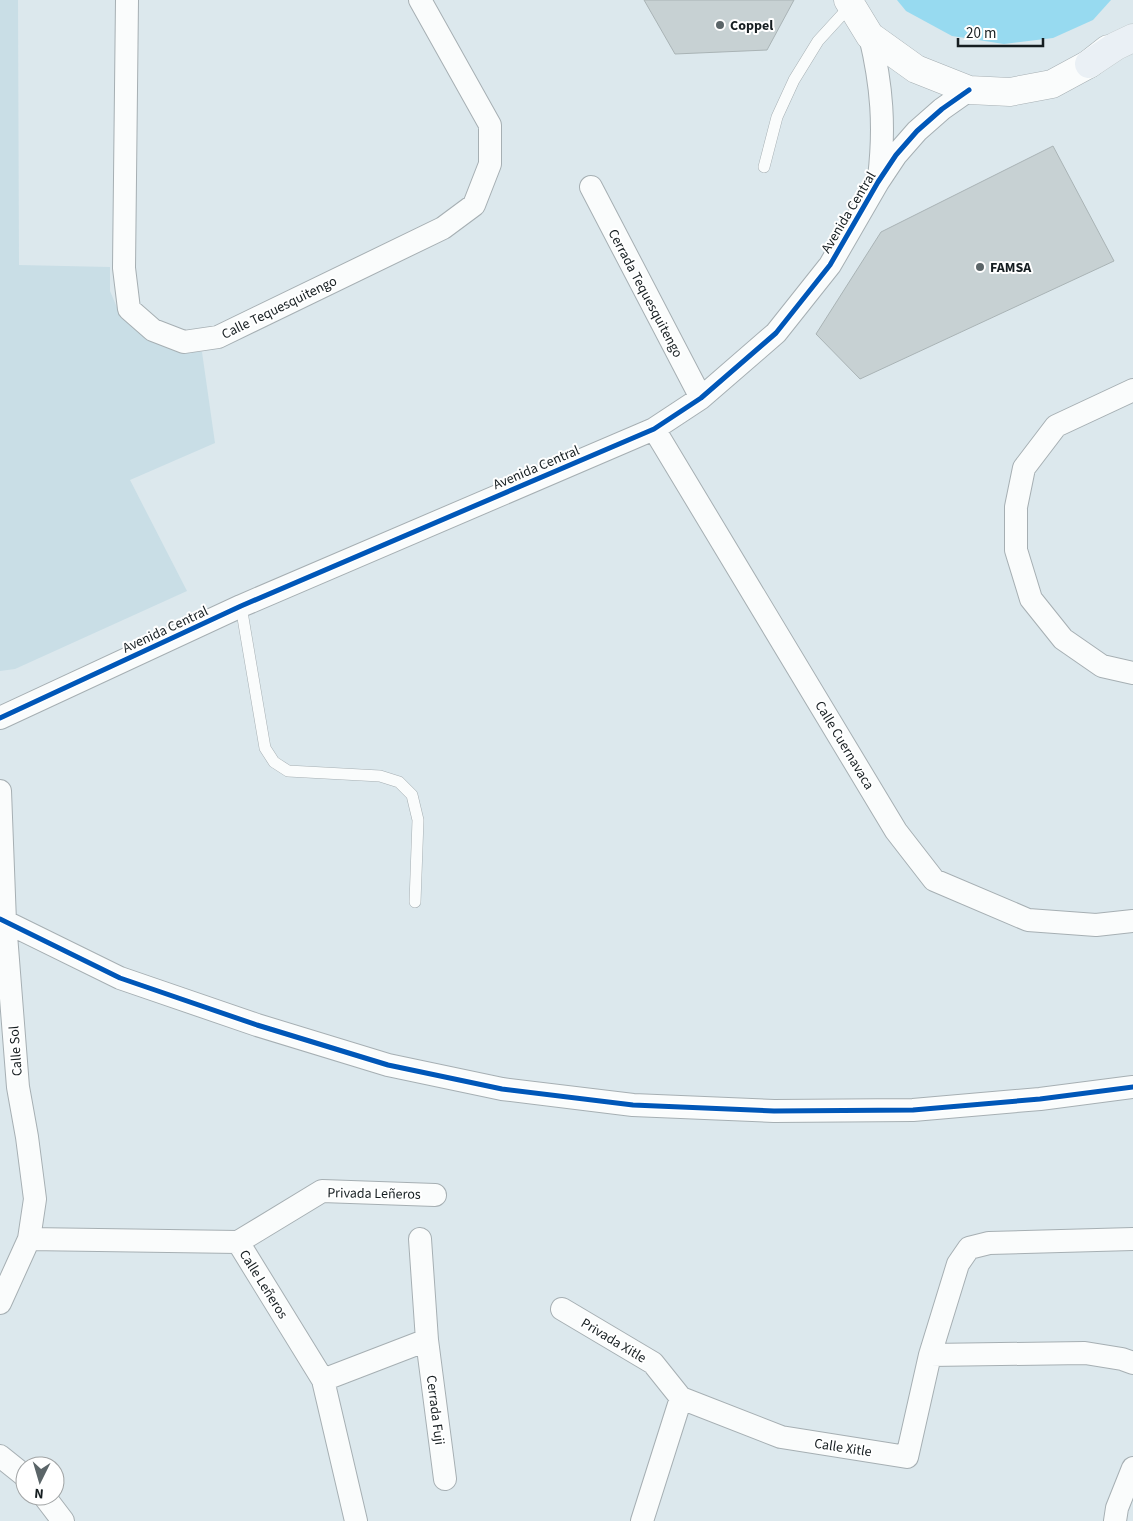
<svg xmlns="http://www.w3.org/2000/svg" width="1133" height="1521" font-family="'Source Sans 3',sans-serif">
  <rect width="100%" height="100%" fill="#dce8ed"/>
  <path fill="#c9dee6" d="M 0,0 L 18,0 L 19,265 L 110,267 L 110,291 L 121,317 L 165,347 L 202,352 L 215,443 L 130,480 L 187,591 L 15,669 L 0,671 Z"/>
  <path fill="#97daf0" d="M 897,0 L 1111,0 L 1093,20 L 1053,38 L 1004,44 L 952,36 L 906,11 Z"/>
  <path fill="#c7d1d3" stroke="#a9b3b5" d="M 644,0 L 794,0 L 767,50 L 675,54 Z
    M 1053,146 L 1114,261 L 860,379 L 816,334 L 881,232 Z"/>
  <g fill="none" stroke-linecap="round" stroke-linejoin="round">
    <defs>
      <path id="lane" d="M 764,167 L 777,117 L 794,80 L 818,41 L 850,6
        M 241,606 L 265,748 L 274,762 L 288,771 L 380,776 L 399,782 L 412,795 L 418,820 L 415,902"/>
      <path id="street" d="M 127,0 L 124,268 L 129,309 L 153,330 L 184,342 L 218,337 L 443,228 L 474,205 L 490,164 L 490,125 L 420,0
        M 870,36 C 882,86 885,127 879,178
        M 591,187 L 701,398
        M 1133,390 L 1056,426 L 1024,468 L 1016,507 L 1016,550 L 1031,599 L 1063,639 L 1102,666 L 1133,673
        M 654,429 L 896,831 L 934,880 L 1028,920 L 1096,925 L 1133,921
        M 0,718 L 241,606 L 654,429 L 701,398 L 776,333 L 830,265 L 878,182 L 896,155 L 917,131 L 942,109 L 969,90
        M 0,791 L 5,922 L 18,1087 L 27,1137 L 35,1199 L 29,1239 L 0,1303
        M 0,919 L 120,978 L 257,1025 L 388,1065 L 502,1089 L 633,1105 L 774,1111 L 913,1110 L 1040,1099 L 1133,1087
        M 29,1239 L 238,1242 L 323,1380 L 356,1521
        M 420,1239 L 427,1340 L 445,1479
        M 238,1242 L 322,1191 L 435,1195
        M 562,1309 L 653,1363 L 681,1398 L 781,1437 L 907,1457 L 930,1355 L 958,1264 L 969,1248 L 989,1243 L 1133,1239
        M 930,1355 L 1085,1353 L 1122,1359 L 1133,1363
        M 323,1380 L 427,1340
        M 0,1456 L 25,1476
        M 44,1496 L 63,1521
        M 642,1521 L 681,1398
        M 1115,1521 L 1117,1508 L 1133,1468"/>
      <path id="secondary" d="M 848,0 L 870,36 L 916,69 L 969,90 L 1010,92 L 1052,84 L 1089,64 L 1108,49"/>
      <path id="primary" d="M 1089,64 L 1116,46 L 1133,38"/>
    </defs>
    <use href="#lane" stroke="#a6afb3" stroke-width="12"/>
    <use href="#street" stroke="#a6afb3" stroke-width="24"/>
    <use href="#secondary" stroke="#a6afb3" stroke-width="29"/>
    <use href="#primary" stroke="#bfc6c8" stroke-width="29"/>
    <use href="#lane" stroke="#fafcfc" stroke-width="11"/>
    <use href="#street" stroke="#fafcfc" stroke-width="22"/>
    <use href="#secondary" stroke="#fafcfc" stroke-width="28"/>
    <use href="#primary" stroke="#eaf0f5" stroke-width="28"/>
    <defs>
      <path id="cycleway" d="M 0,718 L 241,606 L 654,429 L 701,398 L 776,333 L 830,265 L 878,182 L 896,155 L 917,131 L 942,109 L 969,90
        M 0,919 L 120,978 L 257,1025 L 388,1065 L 502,1089 L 633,1105 L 774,1111 L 913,1110 L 1040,1099 L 1133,1087"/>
    </defs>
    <use href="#cycleway" stroke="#fff" stroke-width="8"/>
    <use href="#cycleway" stroke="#0057b8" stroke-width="5"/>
  </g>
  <g fill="#5b6568" stroke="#fff" stroke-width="2">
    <circle cx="720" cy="25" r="5"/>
    <circle cx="980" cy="267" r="5"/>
  </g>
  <g text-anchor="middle" stroke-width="4" stroke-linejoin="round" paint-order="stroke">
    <g font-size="14" font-weight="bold" fill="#161e21" stroke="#fff" text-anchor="start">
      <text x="730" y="30">Coppel</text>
      <text x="990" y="272">FAMSA</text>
    </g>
    <g font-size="14" fill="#161e21" stroke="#fff">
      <text transform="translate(848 212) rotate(-59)" y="5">Avenida Central</text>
      <text transform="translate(646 293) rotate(62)" y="5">Cerrada Tequesquitengo</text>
      <text transform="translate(279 307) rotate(-26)" y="5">Calle Tequesquitengo</text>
      <text transform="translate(536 467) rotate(-23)" y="5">Avenida Central</text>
      <text transform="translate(165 629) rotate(-25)" y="5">Avenida Central</text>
      <text transform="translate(845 745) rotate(59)" y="5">Calle Cuernavaca</text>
      <text transform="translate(15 1051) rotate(-94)" y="5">Calle Sol</text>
      <text transform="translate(374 1193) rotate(1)" y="5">Privada Leñeros</text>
      <text transform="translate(264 1284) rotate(58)" y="5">Calle Leñeros</text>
      <text transform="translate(614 1340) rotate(31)" y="5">Privada Xitle</text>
      <text transform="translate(436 1410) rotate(83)" y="5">Cerrada Fuji</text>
      <text transform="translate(843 1447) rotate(9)" y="5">Calle Xitle</text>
    </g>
  </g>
  <g transform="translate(40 1481) rotate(185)"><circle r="24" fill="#ffffff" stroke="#a2a5a6"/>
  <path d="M0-4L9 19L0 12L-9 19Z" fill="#5b6568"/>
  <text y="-8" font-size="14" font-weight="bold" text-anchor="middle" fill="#161e21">N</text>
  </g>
  <path d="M958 38v8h85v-8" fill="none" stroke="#161e21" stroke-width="2.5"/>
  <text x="966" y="38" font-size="15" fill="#161e21" stroke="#ffffff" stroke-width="4" paint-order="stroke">20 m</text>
</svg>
